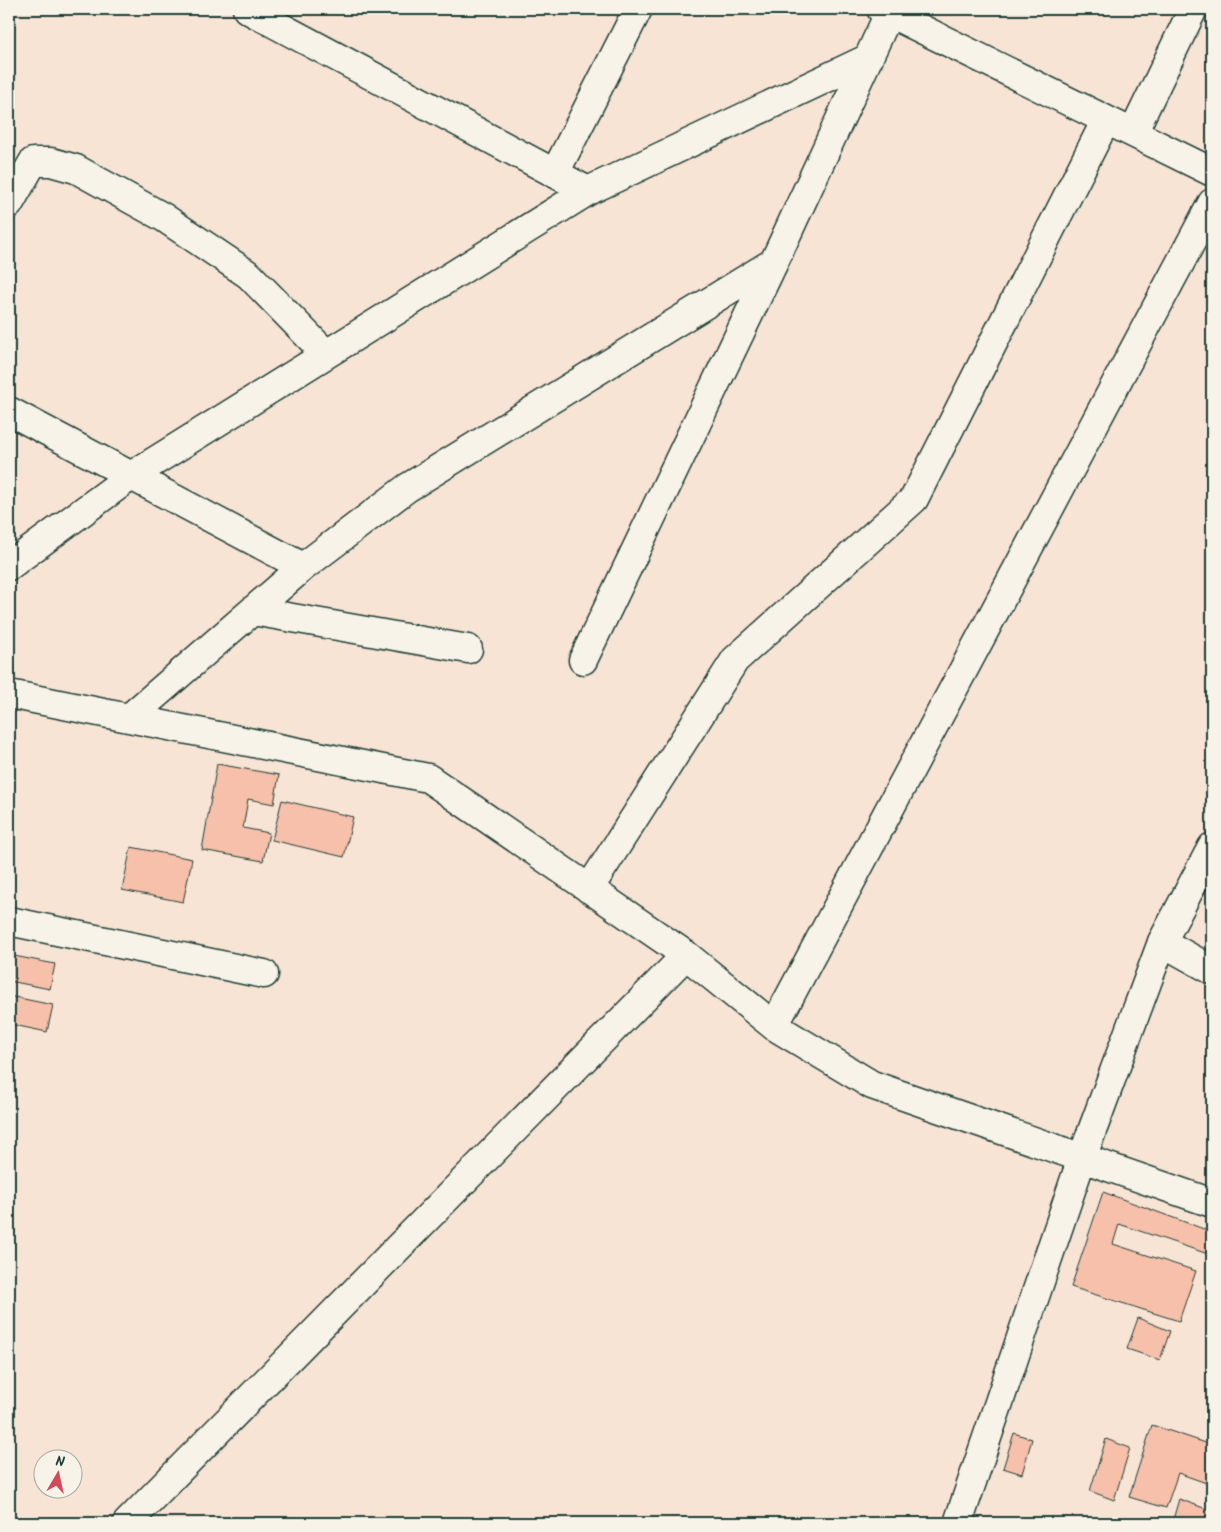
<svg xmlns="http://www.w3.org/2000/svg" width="1221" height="1532" font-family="Kalam,sans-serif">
  <rect width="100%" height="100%" fill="#f7e4d5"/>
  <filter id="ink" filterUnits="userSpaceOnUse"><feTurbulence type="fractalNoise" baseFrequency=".02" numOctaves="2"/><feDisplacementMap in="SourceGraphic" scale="10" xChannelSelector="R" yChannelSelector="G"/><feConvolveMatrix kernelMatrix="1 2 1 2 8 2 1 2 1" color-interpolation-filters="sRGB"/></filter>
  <g filter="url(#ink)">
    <path fill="#f6c0aa" stroke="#1f3d34" d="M 217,764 L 279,775 L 274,804 L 248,799 L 243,828 L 269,833 L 263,861 L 202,850 Z
      M 282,800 L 353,817 L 344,857 L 272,840 Z
      M 131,847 L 192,859 L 183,902 L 122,890 Z
      M 9,955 L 55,964 L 50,989 L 9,981 Z
      M 9,996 L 53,1005 L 47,1032 L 9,1024 Z
      M 1103,1192 L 1212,1232 L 1212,1243 L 1208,1254 L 1119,1224 L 1113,1244 L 1196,1271 L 1179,1321 L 1071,1287 Z
      M 1138,1318 L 1170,1331 L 1160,1360 L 1127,1349 Z
      M 1152,1425 L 1212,1445 L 1212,1485 L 1178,1473 L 1166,1508 L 1129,1497 Z
      M 1014,1433 L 1032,1439 L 1022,1474 L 1003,1468 Z
      M 1106,1439 L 1130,1448 L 1114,1500 L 1090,1491 Z
      M 1179,1499 L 1212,1511 L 1212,1523 L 1172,1523 Z"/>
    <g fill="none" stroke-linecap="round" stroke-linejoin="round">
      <defs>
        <path id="street" d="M 247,9 L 588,191
          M 881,9 L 1212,172
          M 1133,133 L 1193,9
          M 555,173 L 638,9
          M 9,204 L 33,162 L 51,162 L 76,169 L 163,217 L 249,275 L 326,354
          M 9,411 L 303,567
          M 9,566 L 131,476 L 588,191 L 869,58
          M 253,611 L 468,649
          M 583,660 L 774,262 L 891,9
          M 9,694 L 428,778 L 686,955 L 774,1026 L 872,1085 L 1212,1203
          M 129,718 L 303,567 L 407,488 L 774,262
          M 589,889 L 735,660 L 914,499 L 1106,120
          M 9,921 L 264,974
          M 1162,942 L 1212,970
          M 774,1026 L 1212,203
          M 127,1523 L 686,955"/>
        <path id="secondary" d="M 958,1523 L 1082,1158 L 1162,942 L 1212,847"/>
      </defs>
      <use href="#street" stroke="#1f3d34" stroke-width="31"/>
      <use href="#secondary" stroke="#1f3d34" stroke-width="31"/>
      <use href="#street" stroke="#f7f3e8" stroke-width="28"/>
      <use href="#secondary" stroke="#f7f3e8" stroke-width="28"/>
    </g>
  </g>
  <rect width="1221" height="1532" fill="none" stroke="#f7f3e8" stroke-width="30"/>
  <rect x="15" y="15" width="1191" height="1502" fill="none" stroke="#1f3d34" stroke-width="2" filter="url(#ink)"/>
  <g transform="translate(58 1474) rotate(9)"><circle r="24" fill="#f7f3e8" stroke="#a1aaa0"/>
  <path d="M0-4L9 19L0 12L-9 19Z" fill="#d1495b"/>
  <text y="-8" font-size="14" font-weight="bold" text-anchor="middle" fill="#1f3d34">N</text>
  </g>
</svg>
